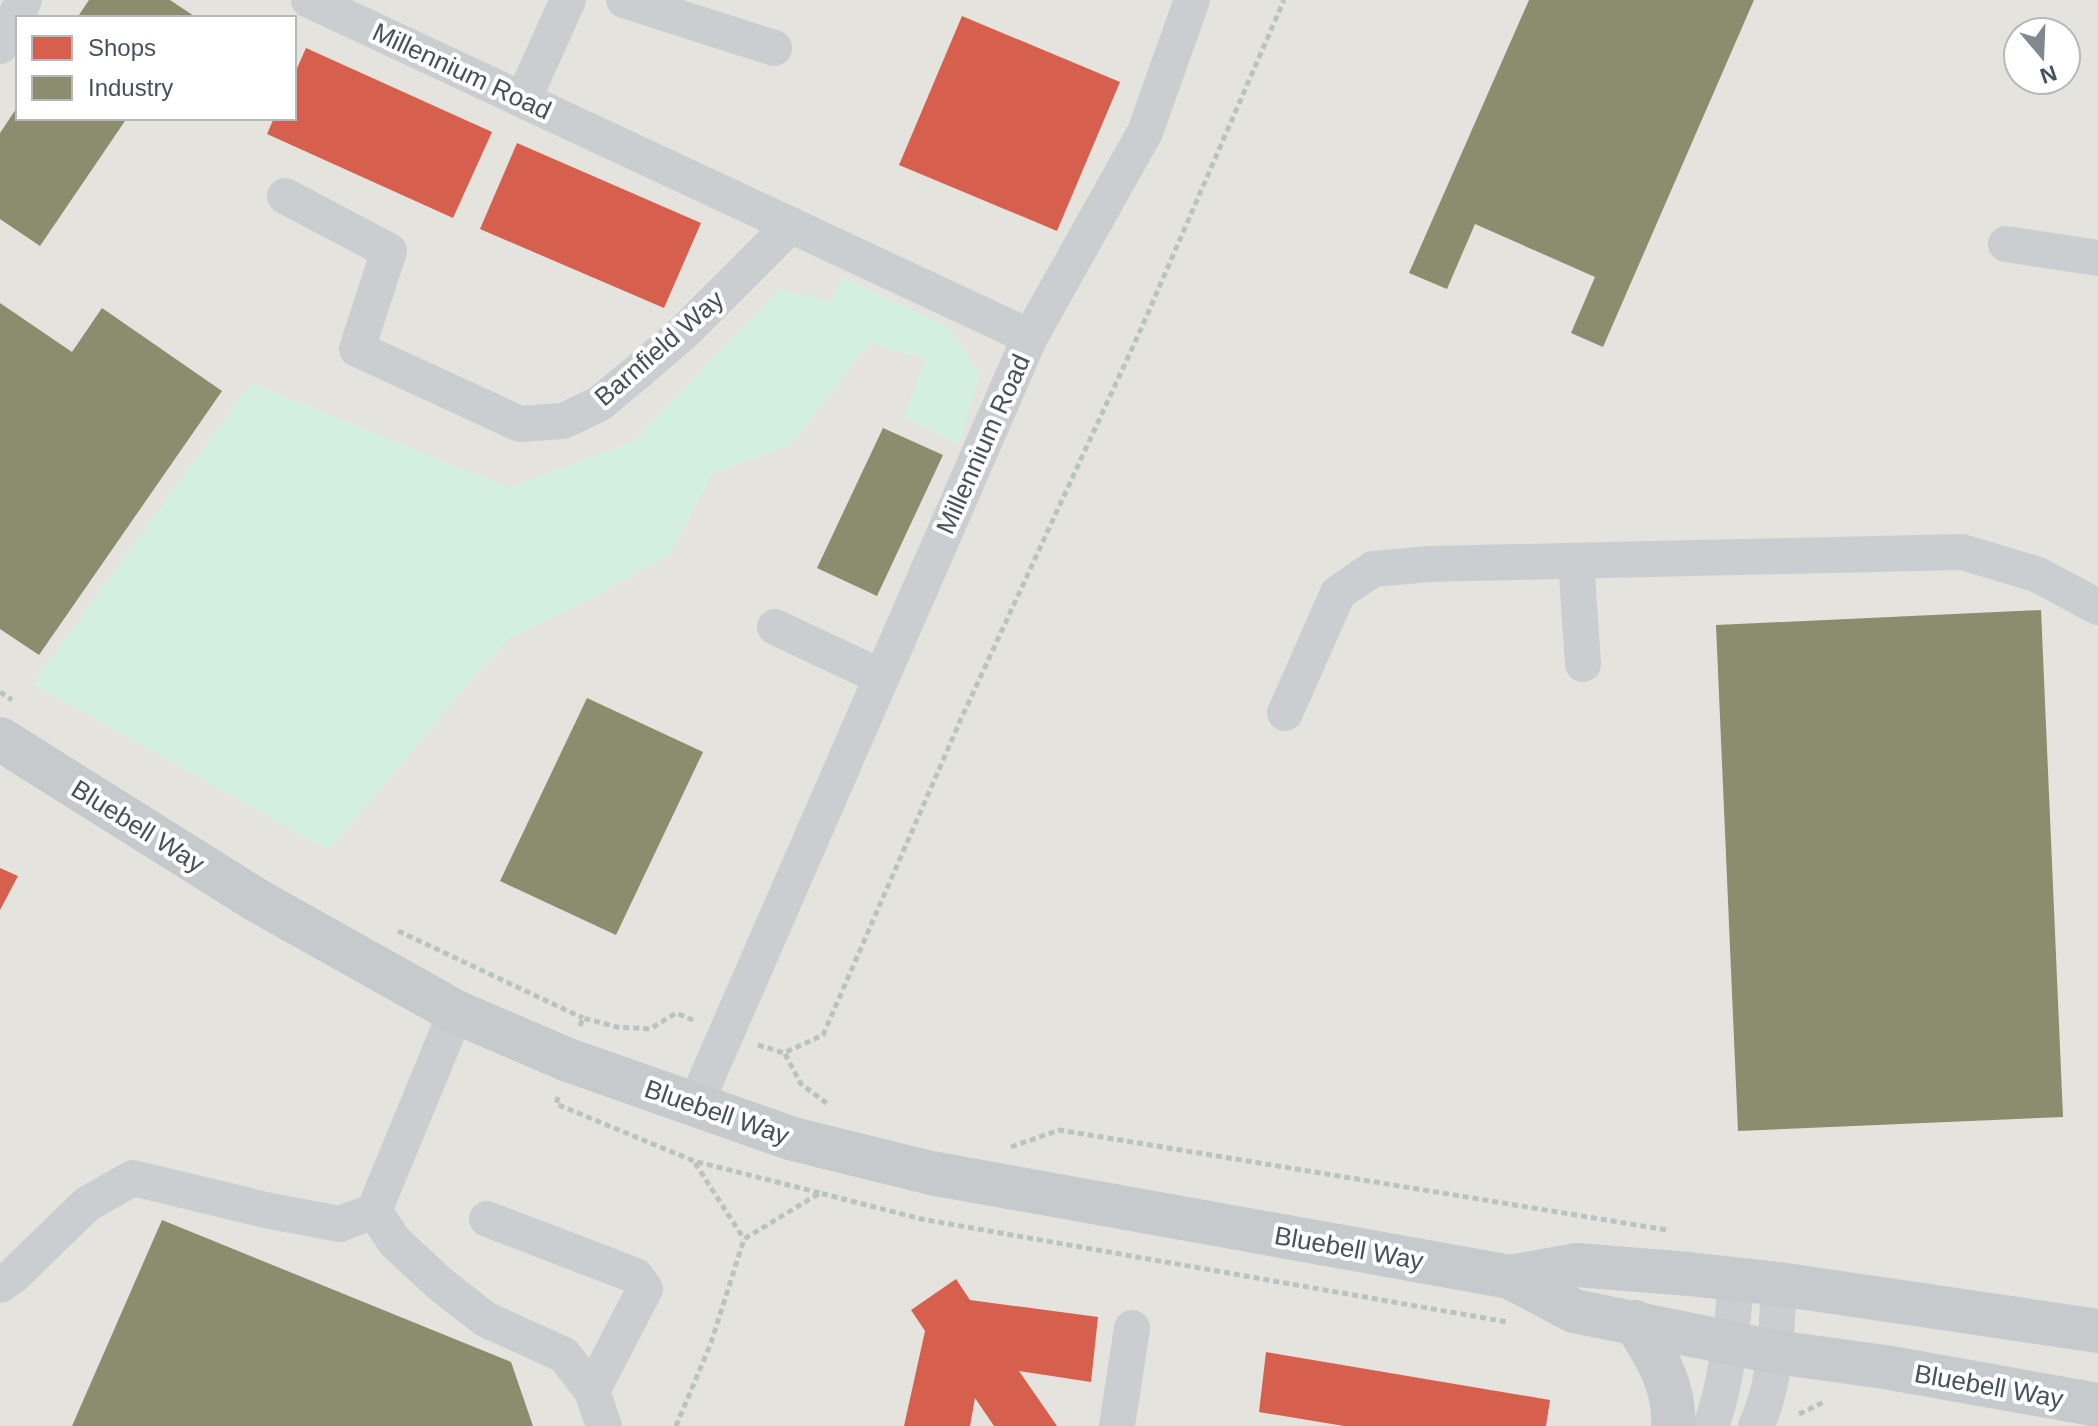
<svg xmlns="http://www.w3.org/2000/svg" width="2098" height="1426" font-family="Arial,sans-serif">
  <rect width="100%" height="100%" fill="#f0efef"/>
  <path fill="#e5e3dd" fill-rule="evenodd" d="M 0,0 L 2098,0 L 2098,1426 L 0,1426 ZM 18,18 L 294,18 L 294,118 L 18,118 ZM 2018,32 L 2066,32 L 2066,80 L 2018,80 Z"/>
  <path fill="#d3efdf" d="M 843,277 L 949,327 L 980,376 L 959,444 L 903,416 L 926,359 L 869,343 L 791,445 L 712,474 L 670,554 L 590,599 L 511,637 L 466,685 L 401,765 L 328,850 L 33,684 L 251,383 L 509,488 L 634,441 L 780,289 L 830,302 Z"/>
  <path fill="#d6604d" d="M 962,16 L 1120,82 L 1057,231 L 899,165 Z
    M 306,48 L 492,132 L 453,218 L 267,134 L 274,118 L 294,118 L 294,75 Z
    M 517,143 L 701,223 L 664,308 L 480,229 Z
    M 0,868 L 18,876 L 0,910 Z
    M 956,1279 L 970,1300 L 1098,1317 L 1091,1382 L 1019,1371 L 1057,1426 L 994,1426 L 975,1398 L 970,1426 L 904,1426 L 925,1331 L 911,1310 Z
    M 1266,1352 L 1550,1400 L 1546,1426 L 1344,1426 L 1259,1412 Z"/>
  <path fill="#8c8c6e" d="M 89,0 L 170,0 L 197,18 L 77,18 Z
    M 1529,0 L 1754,0 L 1603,347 L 1571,333 L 1595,277 L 1475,224 L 1447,289 L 1409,273 Z
    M 18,106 L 18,118 L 127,118 L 40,246 L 0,219 L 0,133 Z
    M 0,303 L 72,352 L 102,308 L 222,391 L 39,655 L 0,629 Z
    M 883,428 L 943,455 L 877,596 L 817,568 Z
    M 2041,610 L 2063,1117 L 1738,1131 L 1716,625 Z
    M 587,698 L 703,752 L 616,935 L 500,881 Z
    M 162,1220 L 511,1362 L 533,1426 L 72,1426 Z"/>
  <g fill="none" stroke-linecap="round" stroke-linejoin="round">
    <path stroke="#b8c4c0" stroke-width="5" stroke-dasharray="6 4" stroke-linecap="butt" d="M 0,692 L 12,700
      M 398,931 L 583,1018
      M 580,1026 L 583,1018 L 617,1027 L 650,1029 L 676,1013 L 693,1020
      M 758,1045 L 784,1053 L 823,1035 L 961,719 L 1141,329 L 1284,0
      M 785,1054 L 801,1084 L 829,1105
      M 558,1097 L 556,1104 L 694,1161 L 820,1193
      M 1011,1147 L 1059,1130 L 1667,1230
      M 695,1163 L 744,1239
      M 1799,1414 L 1826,1401
      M 676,1426 L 711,1343 L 744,1239 L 820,1193 L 921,1219 L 1507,1322"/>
    <path stroke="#cbced0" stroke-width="36" d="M 309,0 L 1030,337 L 695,1105
      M 624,0 L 774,48
      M 0,46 L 24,0
      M 523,100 L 568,0
      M 285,196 L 389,251 L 357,349 L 520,424 L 563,421 L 599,404 L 640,370 L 685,331 L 791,225
      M 2006,244 L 2098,258
      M 1030,337 L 1145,132 L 1192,0
      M 1576,561 L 1583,664
      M 775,627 L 881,677
      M 1285,713 L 1338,593 L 1373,569 L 1430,564 L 1962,552 L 2036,574 L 2098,607
      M 374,1211 L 395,1242 L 439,1283 L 485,1319 L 564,1355 L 592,1391 L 604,1426
      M 487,1219 L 636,1276 L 645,1289 L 592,1391
      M 0,1285 L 13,1276 L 87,1204 L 133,1178 L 270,1211 L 340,1224 L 374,1211 L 456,1012
      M 1117,1426 L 1132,1328
      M 1711,1426 C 1728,1379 1731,1329 1737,1279
      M 1756,1426 C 1777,1382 1776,1332 1779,1284"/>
    <path stroke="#c6cacd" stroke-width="44" d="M 0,739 L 258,901 L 456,1012 L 568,1060 L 793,1139 L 931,1173 L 1510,1277 L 1574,1311 L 1775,1352 L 1885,1367 L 2098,1405
      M 1510,1277 L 1577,1265 L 1689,1274 L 1779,1284 L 2098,1331
      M 1635,1322 C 1655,1354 1676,1387 1673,1426"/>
  </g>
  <g text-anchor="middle" stroke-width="8" stroke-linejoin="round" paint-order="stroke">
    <g font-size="26" fill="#46515c" stroke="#fff">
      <text transform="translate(462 71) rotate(25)" y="9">Millennium Road</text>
      <text transform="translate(659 348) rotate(-41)" y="9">Barnfield Way</text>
      <text transform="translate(983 444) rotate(-66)" y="9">Millennium Road</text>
      <text transform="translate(138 826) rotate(32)" y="9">Bluebell Way</text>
      <text transform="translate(717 1112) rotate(19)" y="9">Bluebell Way</text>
      <text transform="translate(1349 1248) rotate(10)" y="9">Bluebell Way</text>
      <text transform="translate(1989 1386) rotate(10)" y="9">Bluebell Way</text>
    </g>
  </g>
  <rect x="16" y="16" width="280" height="104" fill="#ffffff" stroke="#b5b9be" stroke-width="2"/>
  <rect x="32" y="36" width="40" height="24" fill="#d6604d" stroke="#b5b9be" stroke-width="2"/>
  <text x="88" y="56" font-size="24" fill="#46515c">Shops</text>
  <rect x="32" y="76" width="40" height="24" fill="#8c8c6e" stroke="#b5b9be" stroke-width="2"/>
  <text x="88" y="96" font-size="24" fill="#46515c">Industry</text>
  <g transform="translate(2042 56) rotate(161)"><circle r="38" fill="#ffffff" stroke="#b5b9be" stroke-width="2"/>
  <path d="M0-6L14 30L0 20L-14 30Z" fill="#82888f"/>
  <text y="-12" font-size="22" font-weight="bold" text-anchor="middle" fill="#46515c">N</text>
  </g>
</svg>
